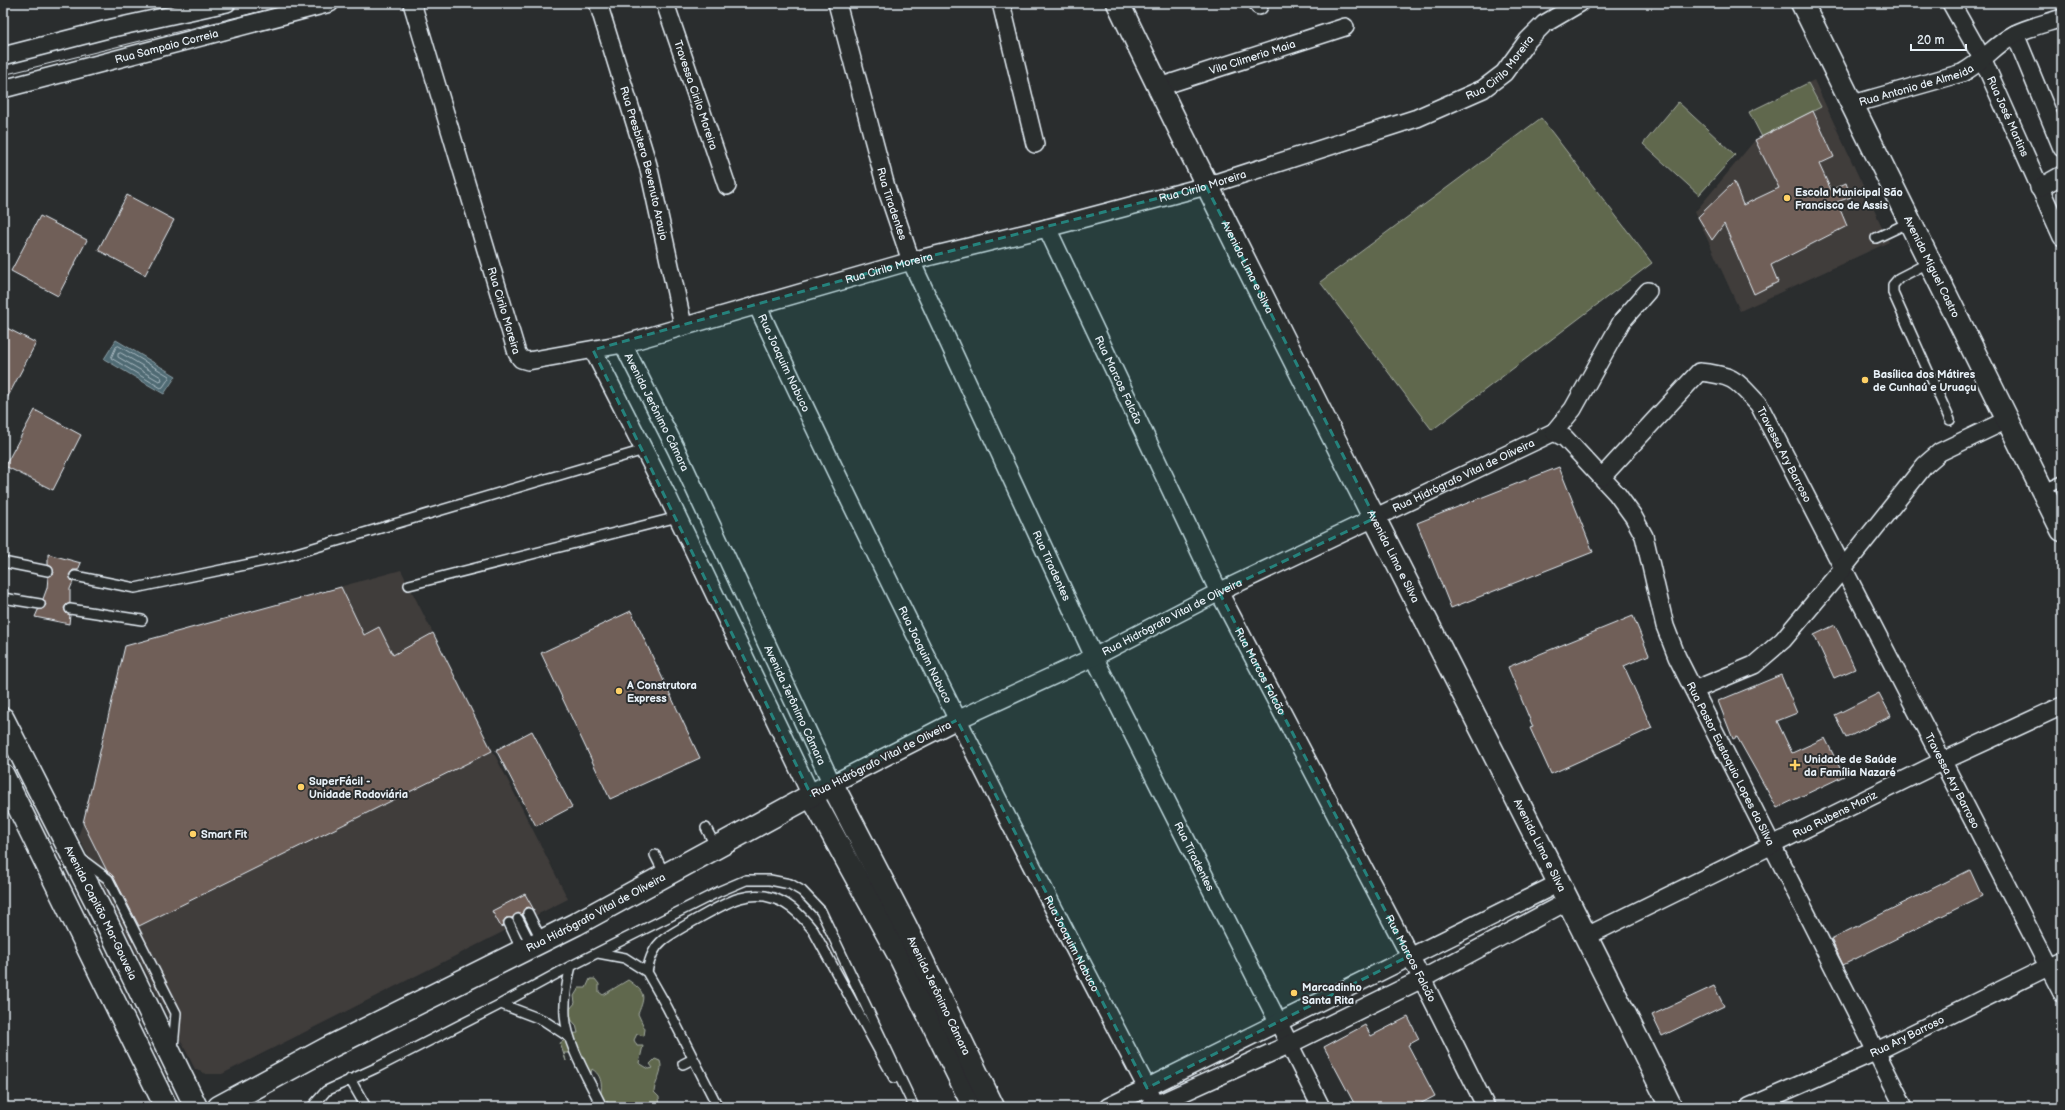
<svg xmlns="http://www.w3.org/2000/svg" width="2065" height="1110" font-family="'Balsamiq Sans',sans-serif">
  <rect width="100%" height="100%" fill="#2a2d2e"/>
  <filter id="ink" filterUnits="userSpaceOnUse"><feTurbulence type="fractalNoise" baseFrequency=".025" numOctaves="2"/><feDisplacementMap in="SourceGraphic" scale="8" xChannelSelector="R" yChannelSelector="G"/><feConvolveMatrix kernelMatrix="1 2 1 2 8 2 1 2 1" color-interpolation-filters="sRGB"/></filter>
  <g filter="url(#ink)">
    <path fill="#3f3c3b" d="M 1814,80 L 1889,242 L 1740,311 L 1695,212 L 1755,140 L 1762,137 L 1749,112 Z
      M 401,570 L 568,899 L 222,1074 L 206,1074 L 195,1069 L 78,836 L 83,823 L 125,646 Z"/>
    <path fill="#60674d" stroke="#a4aca2" d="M 1808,83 L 1821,107 L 1762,137 L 1749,112 Z
      M 1678,102 L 1735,155 L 1699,195 L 1643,144 Z
      M 1541,118 L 1652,263 L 1432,430 L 1320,282 Z
      M 590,979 L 595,979 L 599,984 L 599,992 L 603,995 L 628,980 C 645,992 646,995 638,1014 L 645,1029 L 644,1036 L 637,1034 L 634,1040 L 637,1046 L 643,1046 L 639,1063 L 649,1069 L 653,1068 L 650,1064 L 655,1059 L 660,1061 C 664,1071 655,1081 654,1092 L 659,1097 L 660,1107 L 610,1107 L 607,1100 L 605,1105 L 598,1107 C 601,1094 606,1078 592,1069 L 591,1073 L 582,1075 L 570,1053 L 564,1053 L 566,1061 L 560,1043 L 565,1040 L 567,1034 L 578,1033 L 576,1025 L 568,1016 L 570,1009 L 575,1003 L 574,996 L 579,988 L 586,988 Z"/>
    <path fill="#4f6a73" stroke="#8ca0a8" d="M 116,340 L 176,376 L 164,394 L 104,359 Z"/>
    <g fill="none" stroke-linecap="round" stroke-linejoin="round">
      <path stroke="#abbbc3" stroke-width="1" d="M 119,346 L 169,376 L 169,378 L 163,387 L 161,388 L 111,358 L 116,347 Z
        M 121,353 L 161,377 L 162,380 L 159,381 L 118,357 L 118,354 Z"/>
    </g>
    <path fill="#6f5e58" stroke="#e8f1f8" d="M 1813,111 L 1834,157 L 1819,164 L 1831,190 L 1846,183 L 1851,197 L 1837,202 L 1847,226 L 1771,265 L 1778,282 L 1754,294 L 1724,224 L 1712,240 L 1698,217 L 1734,182 L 1743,205 L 1779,188 L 1755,140 Z
      M 127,195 L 174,220 L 145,275 L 98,250 Z
      M 40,216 L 87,240 L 58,296 L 11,271 Z
      M 3,326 L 36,343 L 3,406 Z
      M 35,410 L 81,435 L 53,490 L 5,466 Z
      M 1559,467 L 1593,552 L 1451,608 L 1417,523 Z
      M 48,554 L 81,563 L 78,570 L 73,570 L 69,575 L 73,582 L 70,589 L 70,603 L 66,605 L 64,608 L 66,613 L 70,615 L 69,624 L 35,617 L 38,610 L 42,609 L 46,605 L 43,599 L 47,588 L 48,577 L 54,573 L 52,567 L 48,565 Z
      M 341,587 L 364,635 L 379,627 L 393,655 L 433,633 L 492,751 L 139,926 L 113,876 L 107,871 L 83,823 L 125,646 Z
      M 631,611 L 700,758 L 610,799 L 541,653 Z
      M 1633,616 L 1649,655 L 1624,666 L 1652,728 L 1551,774 L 1530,728 L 1533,727 L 1508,667 Z
      M 1835,625 L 1855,669 L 1834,678 L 1814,635 Z
      M 1781,675 L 1797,713 L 1777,721 L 1792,753 L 1825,738 L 1844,776 L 1777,808 L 1737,737 L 1733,739 L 1718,701 Z
      M 1879,693 L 1891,716 L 1846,738 L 1835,715 Z
      M 532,731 L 572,807 L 536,826 L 496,750 Z
      M 1970,870 L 1982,896 L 1843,965 L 1831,939 Z
      M 525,894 L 534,910 L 529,907 L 525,908 L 522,915 L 518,913 L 512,918 L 506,918 L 503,922 L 504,926 L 501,927 L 492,911 Z
      M 1714,986 L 1724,1006 L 1662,1036 L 1652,1015 Z
      M 1408,1017 L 1419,1039 L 1408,1045 L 1435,1096 L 1414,1107 L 1356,1107 L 1324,1047 L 1365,1025 L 1371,1036 Z"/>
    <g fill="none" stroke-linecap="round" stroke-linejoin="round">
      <defs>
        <path id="service" d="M 1876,238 L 1910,222
          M 1930,262 L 1899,278 L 1893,285 L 1893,293 L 1950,420
          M 2042,490 L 2062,481
          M 3,562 L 48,571
          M 75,576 L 135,588 L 283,557 L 644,450
          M 409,585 L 678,517
          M 3,598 L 40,604
          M 70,609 L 142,620
          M 706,828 L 716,847
          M 655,855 L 665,875
          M 80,858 L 108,879 L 176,1013 L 173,1048
          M 528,913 L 542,941
          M 518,919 L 532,946
          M 509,923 L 522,951
          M 598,953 L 625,958 L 647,972 L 667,1007 L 718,1107
          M 571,966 C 567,982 564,998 565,1015 C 567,1045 589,1080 602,1107
          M 647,972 C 649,961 653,948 663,940 C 673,932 729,900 740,898 C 747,896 758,895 765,896 C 787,900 800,914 813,930 L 894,1078
          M 501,1004 L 543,1020 L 569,1037
          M 683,1064 L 693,1059
          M 350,1079 L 366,1107
          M 312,1107 L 326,1091 L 376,1068 L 501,1004 L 571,966 L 720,891 L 746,880 L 770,880 L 790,884 L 802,891 L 821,911 L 914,1107"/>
        <g id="minor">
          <path id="s1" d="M 412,3 L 517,353 L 521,359 L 528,361 L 623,344 L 911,261 L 1047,228 L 1206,186 L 1417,118 L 1483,89 L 1504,73 L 1528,40 L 1544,24 L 1580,3"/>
          <path id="s2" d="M 598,3 L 648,165 L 683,325"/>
          <path id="s3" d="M 665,3 L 727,186"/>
          <path id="s4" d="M 837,3 L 886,187 L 911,261 L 1094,657 L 1321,1107"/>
          <path d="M 1001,3 L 1035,144"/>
          <path d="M 1259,3 L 1259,6"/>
          <path id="s5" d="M 1951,3 L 1983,60 L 2062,237"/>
          <path d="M 2015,34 L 2062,148"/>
          <path d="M 3,56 L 108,29 L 227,3"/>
          <path id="s6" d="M 1159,87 L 1345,27"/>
          <path id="s7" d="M 3,89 L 330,3"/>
          <path id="s8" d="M 1853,104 L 1962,73 C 1982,63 1995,44 2015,34 C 2029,27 2047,23 2062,18"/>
          <path d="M 2039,188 L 2062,175"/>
          <path id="s9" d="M 1047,228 L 1219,592 L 1422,979 L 1486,1107"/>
          <path id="s10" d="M 757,305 C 883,576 1018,843 1157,1107"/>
          <path id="s11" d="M 623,344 L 677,451 L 832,784 L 957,720 L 1094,657 L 1219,592 L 1554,432"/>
          <path d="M 593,350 L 666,493 L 811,795"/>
          <path id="s12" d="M 1554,432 L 1565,438 L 1617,494 L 1633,516 L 1644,536 L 1665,626 L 1677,657 L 1904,1107"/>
          <path d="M 1554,432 L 1573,409 L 1622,321 L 1648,291"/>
          <path id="s13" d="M 1602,477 L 1699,372 C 1734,375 1736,380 1759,405 L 2062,993"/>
          <path d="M 1694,690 L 1754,665 L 1783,640 L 1844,567 L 1925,465 L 1940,452 L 2007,420"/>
          <path id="s14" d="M 1587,936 L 1943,761 L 2062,706"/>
          <path d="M 1108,1107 L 1559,883"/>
          <path d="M 1151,1107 L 1288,1045 L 1422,979 L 1568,901"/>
          <path id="s15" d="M 1749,1107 L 1877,1051 L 2062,960"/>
        </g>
        <g id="secondary">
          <path id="s16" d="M 1118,3 C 1297,374 1489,738 1671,1107"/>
          <path id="s17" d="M 1802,3 L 2062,530"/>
        </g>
        <g id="primary">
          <path id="s18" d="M 3,719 L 107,923 L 196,1107"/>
          <path d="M 3,775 L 166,1107"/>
          <path d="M 811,795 L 900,957 L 974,1107"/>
          <path id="s19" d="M 219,1107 L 328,1048 L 576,924 L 832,784 L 905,925 L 993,1107"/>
        </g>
      </defs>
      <use href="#service" stroke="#e8f1f8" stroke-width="12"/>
      <use href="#minor" stroke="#e8f1f8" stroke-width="20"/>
      <use href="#secondary" stroke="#e8f1f8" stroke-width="25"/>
      <use href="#primary" stroke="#e8f1f8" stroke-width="25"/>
      <use href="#service" stroke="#2a2d2e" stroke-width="9"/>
      <use href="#minor" stroke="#2a2d2e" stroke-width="17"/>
      <use href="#secondary" stroke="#2a2d2e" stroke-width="22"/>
      <use href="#primary" stroke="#2a2d2e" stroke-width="22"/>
      <path stroke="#e8f1f8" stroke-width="1" d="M 3,75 L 294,3"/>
    </g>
  </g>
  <path fill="#25827c" fill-opacity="0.2" stroke="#25827c" stroke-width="3" stroke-dasharray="8 5" stroke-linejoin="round" d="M 1206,186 L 1375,518 L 1219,592 L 1409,956 L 1147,1088 L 957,720 L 811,795 L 593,350 L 911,261 Z"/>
  <g fill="#ffd166" stroke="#2a2d2e" stroke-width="1.5">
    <circle cx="1787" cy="198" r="4"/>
    <circle cx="1865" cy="380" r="4"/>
    <circle cx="619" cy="691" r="4"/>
    <path d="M1793 759h4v4h4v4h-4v4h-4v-4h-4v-4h4z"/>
    <circle cx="301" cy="787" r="4"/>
    <circle cx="193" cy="834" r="4"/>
    <circle cx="1294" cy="993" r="4"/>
  </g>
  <g text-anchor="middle" stroke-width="4" stroke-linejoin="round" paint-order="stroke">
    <g font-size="11" fill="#e8f1f8" stroke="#2a2d2e">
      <text dy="4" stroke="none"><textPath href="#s7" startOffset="169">Rua Sampaio Correia</textPath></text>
      <text dy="4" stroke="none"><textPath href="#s6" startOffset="98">Vila Climerio Maia</textPath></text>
      <text dy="4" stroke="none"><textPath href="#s1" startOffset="1401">Rua Cirilo Moreira</textPath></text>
      <text dy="4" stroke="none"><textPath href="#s8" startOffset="66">Rua Antonio de Almeida</textPath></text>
      <text dy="4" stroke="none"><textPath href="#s3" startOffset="97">Travessa Cirilo Moreira</textPath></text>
      <text dy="4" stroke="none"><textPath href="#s5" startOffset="127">Rua José Martins</textPath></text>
      <text dy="4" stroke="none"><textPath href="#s2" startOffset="167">Rua Presbitero Bevenuto Araujo</textPath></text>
      <text dy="4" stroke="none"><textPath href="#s1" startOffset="1077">Rua Cirilo Moreira</textPath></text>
      <text dy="4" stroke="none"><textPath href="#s4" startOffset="208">Rua Tiradentes</textPath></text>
      <text dy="4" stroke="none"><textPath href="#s17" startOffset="294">Avenida Miguel Castro</textPath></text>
      <text dy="4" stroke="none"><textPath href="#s16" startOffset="294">Avenida Lima e Silva</textPath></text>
      <text dy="4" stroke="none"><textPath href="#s1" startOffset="753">Rua Cirilo Moreira</textPath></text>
      <text dy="4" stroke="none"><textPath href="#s1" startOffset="321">Rua Cirilo Moreira</textPath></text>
      <text dy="4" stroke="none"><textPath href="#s10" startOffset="64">Rua Joaquim Nabuco</textPath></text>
      <text dy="4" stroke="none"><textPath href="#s9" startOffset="168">Rua Marcos Falcão</textPath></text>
      <text dy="4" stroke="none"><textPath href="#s11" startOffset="76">Avenida Jerônimo Câmara</textPath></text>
      <text dy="4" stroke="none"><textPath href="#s13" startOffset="270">Travessa Ary Barroso</textPath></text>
      <text dy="4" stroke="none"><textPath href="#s11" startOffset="1190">Rua Hidrógrafo Vital de Oliveira</textPath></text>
      <text dy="4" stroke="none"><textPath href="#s16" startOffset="618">Avenida Lima e Silva</textPath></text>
      <text dy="4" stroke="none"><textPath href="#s4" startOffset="604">Rua Tiradentes</textPath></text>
      <text dy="4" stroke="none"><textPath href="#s11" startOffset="866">Rua Hidrógrafo Vital de Oliveira</textPath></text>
      <text dy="4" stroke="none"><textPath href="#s10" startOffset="388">Rua Joaquim Nabuco</textPath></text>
      <text dy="4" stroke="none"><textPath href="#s9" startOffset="492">Rua Marcos Falcão</textPath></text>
      <text dy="4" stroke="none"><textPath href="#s11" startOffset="400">Avenida Jerônimo Câmara</textPath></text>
      <text transform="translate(881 759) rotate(-27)" y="4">Rua Hidrógrafo Vital de Oliveira</text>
      <text dy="4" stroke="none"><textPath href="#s12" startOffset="384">Rua Pastor Eustaquio Lopes da Silva</textPath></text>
      <text dy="4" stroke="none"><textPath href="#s13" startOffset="637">Travessa Ary Barroso</textPath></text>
      <text dy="4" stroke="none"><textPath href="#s14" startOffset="276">Rua Rubens Mariz</textPath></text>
      <text dy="4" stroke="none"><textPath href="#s16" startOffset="942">Avenida Lima e Silva</textPath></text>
      <text dy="4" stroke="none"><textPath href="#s4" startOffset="928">Rua Tiradentes</textPath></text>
      <text dy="4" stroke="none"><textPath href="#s18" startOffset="217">Avenida Capitão Mor-Gouveia</textPath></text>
      <text dy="4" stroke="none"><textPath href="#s19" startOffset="424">Rua Hidrógrafo Vital de Oliveira</textPath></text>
      <text dy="4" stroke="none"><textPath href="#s10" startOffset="712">Rua Joaquim Nabuco</textPath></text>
      <text dy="4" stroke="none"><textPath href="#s9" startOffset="816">Rua Marcos Falcão</textPath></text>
      <text dy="4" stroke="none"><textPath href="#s19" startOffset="930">Avenida Jerônimo Câmara</textPath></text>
      <text dy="4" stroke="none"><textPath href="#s15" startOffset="173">Rua Ary Barroso</textPath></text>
    </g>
    <g font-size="11" font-weight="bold" fill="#e8f1f8" stroke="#2a2d2e" text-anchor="start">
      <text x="1795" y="196">Escola Municipal São<tspan x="1795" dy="13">Francisco de Assis</tspan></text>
      <text x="1873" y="378">Basílica dos Mátires<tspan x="1873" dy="13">de Cunhaú e Uruaçu</tspan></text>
      <text x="627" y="689">A Construtora<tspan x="627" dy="13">Express</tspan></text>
      <text x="1804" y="763">Unidade de Saúde<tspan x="1804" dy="13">da Família Nazaré</tspan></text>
      <text x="309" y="785">SuperFácil -<tspan x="309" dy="13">Unidade Rodoviária</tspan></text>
      <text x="201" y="838">Smart Fit</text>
      <text x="1302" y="991">Marcadinho<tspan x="1302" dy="13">Santa Rita</tspan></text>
    </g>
  </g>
  <rect width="2065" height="1110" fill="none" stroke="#2a2d2e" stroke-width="16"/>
  <rect x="8" y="8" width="2049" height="1094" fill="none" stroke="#e8f1f8" stroke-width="1.5" filter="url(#ink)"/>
  <path d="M1911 44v6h55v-6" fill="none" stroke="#e8f1f8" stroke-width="2"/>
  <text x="1917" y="44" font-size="12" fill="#e8f1f8" stroke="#2a2d2e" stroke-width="3" paint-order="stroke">20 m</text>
</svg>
